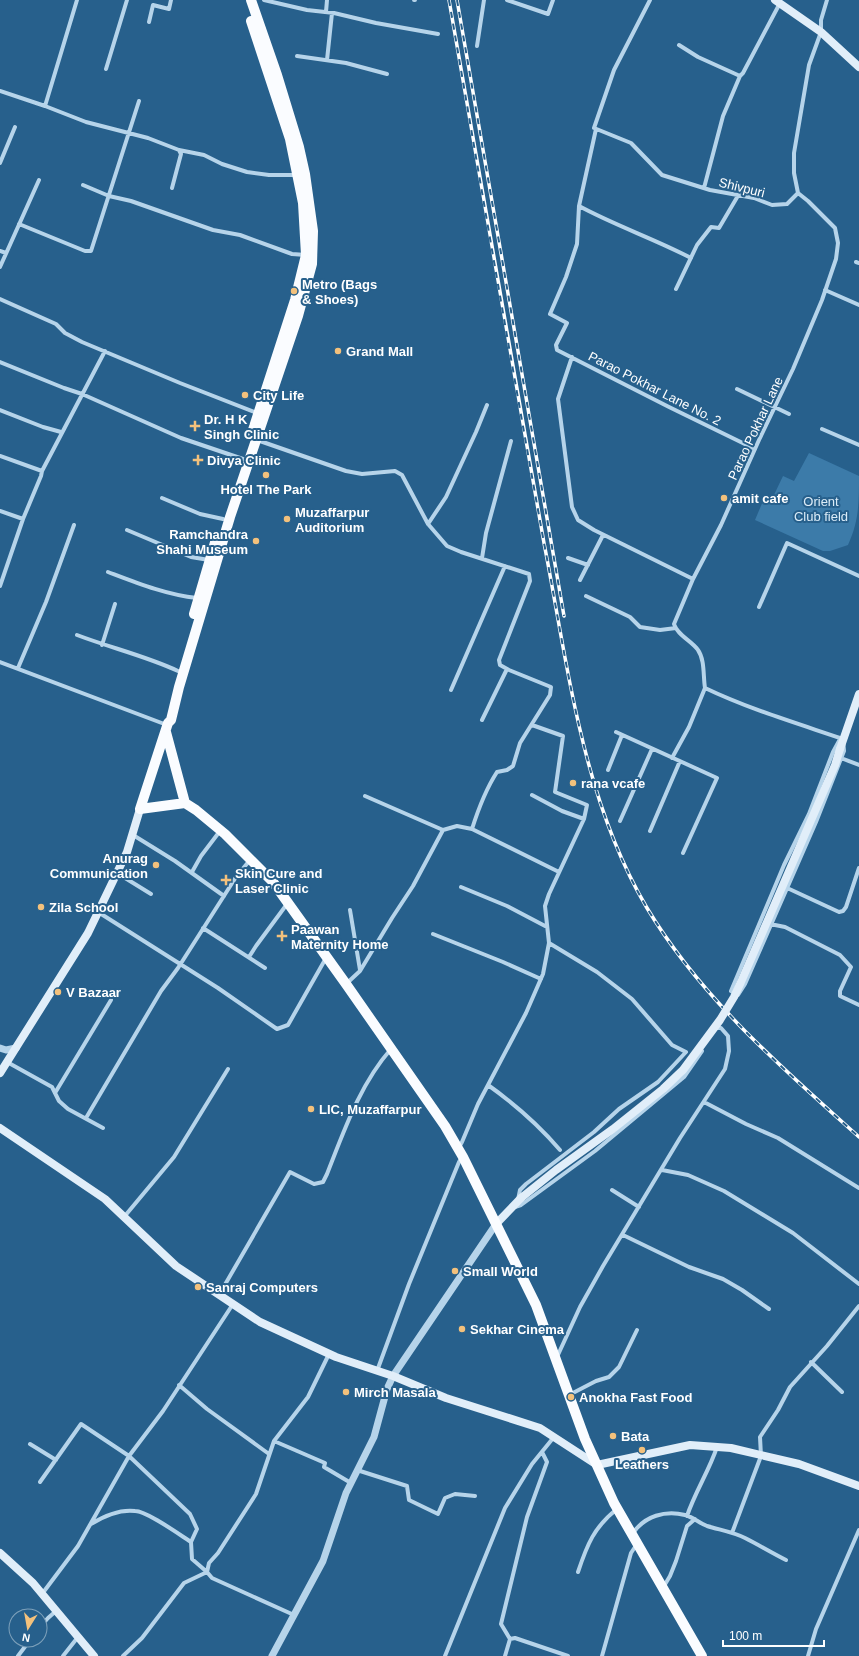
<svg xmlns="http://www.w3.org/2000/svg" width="859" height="1656" font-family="Helvetica,sans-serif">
  <rect width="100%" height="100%" fill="#27608c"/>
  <path fill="#3c7ba9" d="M 809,453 L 859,476 C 859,503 859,521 848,545 L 830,551 L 823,551 L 755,520 L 766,494 L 773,497 L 783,476 L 794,481 Z"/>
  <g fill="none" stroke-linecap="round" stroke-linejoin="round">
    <path stroke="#b6d4ea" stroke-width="4" d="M 264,0 L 307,10 L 334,13 L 376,23 L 438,34
      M 414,0 L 415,0
      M 507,0 L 548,14 L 553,0
      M 650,0 L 614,70 L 594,128 L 631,143 L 662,175 L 710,190 L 754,198 L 772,205 L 787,204 L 798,193
      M 827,0 L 821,20 L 821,32 L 809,65 L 794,153 L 794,173 L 798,193 L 808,201 L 835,228 L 838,243 L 836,259 L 822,300 L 793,369 L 759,440 L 721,525 L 693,579 L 674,624 C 677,635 692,641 698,650 C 705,660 703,676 705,688 C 749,709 796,723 843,739
      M 326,12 L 327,0
      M 149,22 L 153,5 L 169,9 L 171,0
      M 679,45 L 698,57 L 740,76
      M 477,46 L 484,0
      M 297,56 L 346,63 L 387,74
      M 327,60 L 332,13
      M 106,69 L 127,0
      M 0,91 L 45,106 L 86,122 L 148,138 L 179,150 L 181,154 L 172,188
      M 45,106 L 77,0
      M 596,129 L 579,206 L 577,244 L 566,277 L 550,314 L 567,323 L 556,345 L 557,350 L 669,407 L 755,449
      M 179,150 L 204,155 L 222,164 L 247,172 L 269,175 L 296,175
      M 0,163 L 15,127
      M 83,185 L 109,196 L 131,201 L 213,230 L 240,235 L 292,254 L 306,255
      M 704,188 L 723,116 L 740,76 L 743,73 L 780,3
      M 579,206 C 616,226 655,239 691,258
      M 19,224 L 85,251 L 91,251 L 139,101
      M 0,251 L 6,253
      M 856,262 L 859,263
      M 0,267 L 39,180
      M 676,289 L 697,245 L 711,227 L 719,228 L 739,194
      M 825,290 L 859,305
      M 0,299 L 56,324 L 65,333 L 82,342 L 180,383 L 257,413
      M 572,357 L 558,399 L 572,507 L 578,520 L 594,530 L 693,579
      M 0,362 L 64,388 L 82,394 L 181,438 L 243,459
      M 737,389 L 789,414
      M 0,410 L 43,427 L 61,432
      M 822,429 L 859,445
      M 257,440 L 346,471 L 362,474 L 395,471 L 402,475 L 428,524 L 447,546 L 461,552 L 529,574 L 530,581 L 499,660 L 500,665 L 509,670 L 551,687 L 550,695 L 520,743 L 513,766 L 507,770 L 497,772 C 486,789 478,810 472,829
      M 0,456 L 42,471
      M 162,498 L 200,514 L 223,519
      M 0,511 L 23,519
      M 428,524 L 446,497 L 476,432 L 487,405
      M 127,530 L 191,557 L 209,560
      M 482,558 L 486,533 L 511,441
      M 568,558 L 588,565
      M 108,572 C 137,583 167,595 197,598
      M 580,580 L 603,535
      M 0,586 L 23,519 L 41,476 L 42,471 L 105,351
      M 586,596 L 630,617 L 640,627 L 660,630 L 676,628
      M 759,607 L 787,543 L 859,576
      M 77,635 C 111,648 146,656 178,671
      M 102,645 L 115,604
      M 0,662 L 167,725
      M 18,668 L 46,602 L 74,525
      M 451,690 L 505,566
      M 482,720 L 507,669
      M 616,732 L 717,778 L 683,853
      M 843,739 L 844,751 L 816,822 L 745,984 L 738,995 L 731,991 L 784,865 L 809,814 L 833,752 L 839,741 Z
      M 672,758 L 689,727 L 705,688
      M 841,758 L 859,765
      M 608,770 L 622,735
      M 532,795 L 562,811 L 584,819
      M 365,796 L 443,830
      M 620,821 L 652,749
      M 650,831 L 680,761
      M 133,835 L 175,861 L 224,896
      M 192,872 L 201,856 L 220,831
      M 117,873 L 151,894
      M 461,887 L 507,906 L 547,927
      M 785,887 L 839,912 L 843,911 L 846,907 L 859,868
      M 350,910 L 360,970
      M 98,912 L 218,988 L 277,1029 L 288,1025 L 326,958
      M 770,924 L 785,927 L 840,955 L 851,967 L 840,991 L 840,996 L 859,1005
      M 203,928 L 265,968
      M 433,934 L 503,962 L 541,979
      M 249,957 L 256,946 L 287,904
      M 346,984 L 360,971 L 392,918 L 413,886 L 443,830 L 457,826 L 472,829 L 559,872
      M 7,1062 L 52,1087 L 59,1101 L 68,1109 L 103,1128
      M 488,1085 C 516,1105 537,1123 560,1150
      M 55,1093 L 111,1000
      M 704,1102 L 746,1124 L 778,1138 L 859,1188
      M 86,1118 L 161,991 L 178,968 L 236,877 L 250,860
      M 458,1149 L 462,1142 L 478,1104 L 526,1013 L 543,974 L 549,943 L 545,906 L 549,894 L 584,819 L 587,805 L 555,792 L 563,736 L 532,725
      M 662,1170 L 688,1175 L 724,1191 L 793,1233 L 859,1284
      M 612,1190 L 639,1207
      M 518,1200 L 520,1190 L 526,1184 L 594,1132 L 619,1109 L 658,1082 L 686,1052 L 672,1045 L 632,999 L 597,972 L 549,943
      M 515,1207 L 521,1205 L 595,1151 L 684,1077 L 702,1051
      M 124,1217 L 174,1157 L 228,1069
      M 623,1235 L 689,1267 L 723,1279 L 742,1290 L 769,1309
      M 219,1295 L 290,1172 L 314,1184 L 323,1182 L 327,1174 C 344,1131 360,1084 391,1049
      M 557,1357 L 580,1307 L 603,1266 L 680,1138 L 725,1069 L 729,1051 L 728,1036 L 721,1028 L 716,1028
      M 811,1362 L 842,1392
      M 377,1371 L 409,1284 L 459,1162 L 462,1157
      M 179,1385 L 207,1409 L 269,1454
      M 569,1395 L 596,1381 L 609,1377 L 619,1367 L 637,1330
      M 274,1441 L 325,1463 L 324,1467 L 351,1483
      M 30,1444 L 56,1460
      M 357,1470 L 407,1486 L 409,1500 L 438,1514 L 445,1498 L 455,1494 L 475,1496
      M 40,1482 L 81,1424 L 129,1456 L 190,1514 L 197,1529 L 191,1542
      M 687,1516 C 695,1492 709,1471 717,1447
      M 91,1524 C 104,1516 119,1509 135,1511 C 147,1511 180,1535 191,1542 L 192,1559 L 207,1572 L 184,1583 L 142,1638 L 123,1656
      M 633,1533 C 645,1516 665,1510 685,1515 C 693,1517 699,1523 707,1526 C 720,1530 733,1532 745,1538 C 759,1545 772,1553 786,1560
      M 732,1533 L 761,1456 L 760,1437 L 778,1410 L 790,1387 L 827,1346 L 859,1306
      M 578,1572 C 587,1545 594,1527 617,1509
      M 664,1586 L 670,1576 L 676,1561 L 687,1526 L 695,1519
      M 42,1594 L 78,1546 L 129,1456 L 163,1411 L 233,1304
      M 294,1615 L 212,1578 L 207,1572 L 209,1563 L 218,1553 L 256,1494 L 274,1441 L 308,1397 L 329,1354
      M 40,1627 L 48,1618 L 56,1611
      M 510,1639 L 515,1638 L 568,1656
      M 18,1656 L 30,1640
      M 63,1656 L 78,1637
      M 445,1656 L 505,1508 L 532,1464 L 554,1437
      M 505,1656 L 510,1639 L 501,1624 L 527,1517 L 547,1462 L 542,1452
      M 602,1656 L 631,1553 L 637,1544
      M 808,1656 L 816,1629 L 859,1530"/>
    <path stroke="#b6d4ea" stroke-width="7" d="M 0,1048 L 6,1050 L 16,1048
      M 272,1656 L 323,1561 L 346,1493 L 374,1437 L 387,1389 L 393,1376 L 496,1224"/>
    <path stroke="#e1eef9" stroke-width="8" d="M 775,0 L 821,32 L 859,67
      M 840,749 L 859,694
      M 0,1073 L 88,933 L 127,852 L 140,809
      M 0,1128 L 105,1199 L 176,1266 L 260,1322 L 336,1357 L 393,1376 L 446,1398 L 540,1428 L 597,1465 L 690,1445 L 731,1448 L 799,1464 L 859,1486
      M 496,1224 L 521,1198
      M 0,1553 L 33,1583 L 94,1656"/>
    <path stroke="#fafcff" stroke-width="10" d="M 251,0 L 277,75 L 299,147 L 305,174 L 313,231 L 312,264 L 298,316 L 230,517 L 179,687 L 171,720 L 168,723 L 140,809 L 185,803 L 196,810 L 225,834 L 273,882 L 346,984 L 445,1126 L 463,1157 L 536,1305 L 585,1439 L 614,1503 L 702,1656
      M 251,21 L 290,139 L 303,203 L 306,255 L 295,300 L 252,433
      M 194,614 L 216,539
      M 166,732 L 185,803"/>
    <defs>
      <path id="rail" d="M 449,0 C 480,181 511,362 544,543 C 568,666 582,798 647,908 C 701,998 782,1068 859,1137
        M 457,0 L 564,616"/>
    </defs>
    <use href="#rail" stroke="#fff" stroke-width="3.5"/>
    <use href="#rail" stroke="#27608c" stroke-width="2" stroke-dasharray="6" stroke-linecap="butt"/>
    <path stroke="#e1eef9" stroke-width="8" d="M 521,1198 L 556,1170 L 613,1129 L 663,1089 L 683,1070 L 720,1020 L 734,997 L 741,982 L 835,765 L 840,749"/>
  </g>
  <g fill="#f3c17c" stroke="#27608c" stroke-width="1.5">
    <circle cx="294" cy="291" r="4"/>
    <circle cx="338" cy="351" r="4"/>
    <circle cx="245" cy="395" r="4"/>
    <path d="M193 420h4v4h4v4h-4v4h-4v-4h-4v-4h4z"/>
    <path d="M196 454h4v4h4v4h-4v4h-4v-4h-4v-4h4z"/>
    <circle cx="266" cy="475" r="4"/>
    <circle cx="724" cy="498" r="4"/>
    <circle cx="287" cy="519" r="4"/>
    <circle cx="256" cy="541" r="4"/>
    <circle cx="573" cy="783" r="4"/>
    <circle cx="156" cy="865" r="4"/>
    <path d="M224 874h4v4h4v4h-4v4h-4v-4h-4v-4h4z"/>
    <circle cx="41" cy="907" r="4"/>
    <path d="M280 930h4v4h4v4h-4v4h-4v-4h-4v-4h4z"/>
    <circle cx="58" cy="992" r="4"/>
    <circle cx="311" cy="1109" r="4"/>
    <circle cx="455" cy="1271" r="4"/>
    <circle cx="198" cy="1287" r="4"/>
    <circle cx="462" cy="1329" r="4"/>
    <circle cx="346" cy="1392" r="4"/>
    <circle cx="571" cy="1397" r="4"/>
    <circle cx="613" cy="1436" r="4"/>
    <circle cx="642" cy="1450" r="4"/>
  </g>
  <g text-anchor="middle" stroke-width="4" stroke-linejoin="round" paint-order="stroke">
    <g font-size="13" fill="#fff" stroke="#27608c">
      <text transform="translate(742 187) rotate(14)" y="5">Shivpuri</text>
      <text transform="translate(655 388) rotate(27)" y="5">Parao Pokhar Lane No. 2</text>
      <text transform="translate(755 428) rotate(-65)" y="5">Parao Pokhar Lane</text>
    </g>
    <g font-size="13" font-weight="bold" fill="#fff" stroke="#27608c" text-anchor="start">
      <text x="302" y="289">Metro (Bags<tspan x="302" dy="15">&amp; Shoes)</tspan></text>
      <text x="346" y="356">Grand Mall</text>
      <text x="253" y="400">City Life</text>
      <text x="204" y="424">Dr. H K<tspan x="204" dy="15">Singh Clinic</tspan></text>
      <text x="207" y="465">Divya Clinic</text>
      <text x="266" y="494" text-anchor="middle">Hotel The Park</text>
      <text x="732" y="503">amit cafe</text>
      <text x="295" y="517">Muzaffarpur<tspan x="295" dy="15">Auditorium</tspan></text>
      <text x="248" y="539" text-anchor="end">Ramchandra<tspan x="248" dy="15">Shahi Museum</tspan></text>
      <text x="581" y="788">rana vcafe</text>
      <text x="148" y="863" text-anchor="end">Anurag<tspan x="148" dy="15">Communication</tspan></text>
      <text x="235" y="878">Skin Cure and<tspan x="235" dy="15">Laser Clinic</tspan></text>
      <text x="49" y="912">Zila School</text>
      <text x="291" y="934">Paawan<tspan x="291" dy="15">Maternity Home</tspan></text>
      <text x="66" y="997">V Bazaar</text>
      <text x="319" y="1114">LIC, Muzaffarpur</text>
      <text x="463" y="1276">Small World</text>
      <text x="206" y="1292">Sanraj Computers</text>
      <text x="470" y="1334">Sekhar Cinema</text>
      <text x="354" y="1397">Mirch Masala</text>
      <text x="579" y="1402">Anokha Fast Food</text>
      <text x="621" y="1441">Bata</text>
      <text x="642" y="1469" text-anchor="middle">Leathers</text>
    </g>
    <g font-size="13" fill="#dbecf8" stroke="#27608c">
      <text x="821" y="506">Orient<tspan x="821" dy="15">Club field</tspan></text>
    </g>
  </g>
  <g transform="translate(28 1628) rotate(191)"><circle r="19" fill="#27608c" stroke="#7da0ba"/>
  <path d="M0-3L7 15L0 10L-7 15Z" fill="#f3c17c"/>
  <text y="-6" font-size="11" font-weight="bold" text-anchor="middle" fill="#ffffff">N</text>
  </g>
  <path d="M723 1640v6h101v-6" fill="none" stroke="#ffffff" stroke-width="2"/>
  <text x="729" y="1640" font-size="12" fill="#ffffff" stroke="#27608c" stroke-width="3" paint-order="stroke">100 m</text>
</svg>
